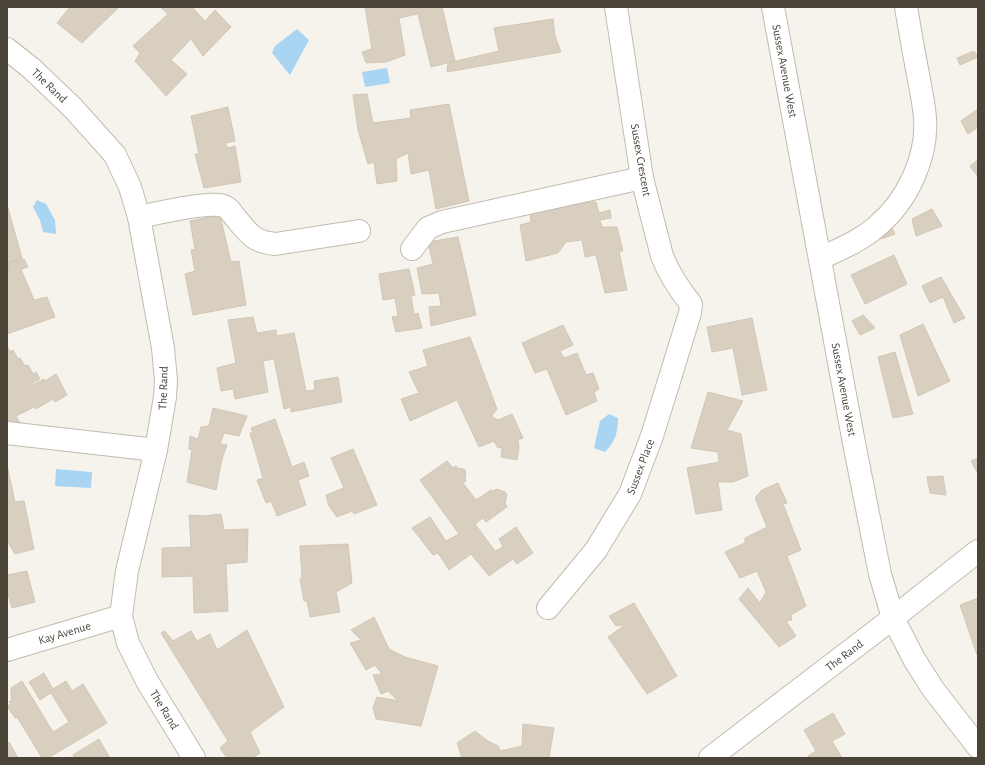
<svg xmlns="http://www.w3.org/2000/svg" width="985" height="765" font-family="'Alegreya Sans',sans-serif">
  <rect width="100%" height="100%" fill="#f6f3ec"/>
  <path fill="#a9d4f2" d="M 297,29 L 309,40 L 290,75 L 272,53 L 275,46 Z
    M 387,68 L 390,83 L 365,87 L 362,72 Z
    M 37,200 L 46,204 L 55,220 L 56,234 L 43,232 L 40,220 L 33,207 Z
    M 609,414 L 618,418 C 618,433 615,442 605,452 L 594,448 L 600,421 Z
    M 56,469 L 92,472 L 91,488 L 55,486 Z"/>
  <path fill="#d8cfc1" stroke="#d3c7b4" d="M 70,7 L 119,7 L 82,43 L 57,23 Z
    M 160,7 L 192,7 L 205,21 L 215,10 L 231,27 L 203,56 L 191,39 L 171,60 L 187,74 L 166,96 L 135,61 L 140,53 L 133,46 L 168,14 Z
    M 365,7 L 442,7 L 455,61 L 431,67 L 418,14 L 399,18 L 405,55 L 386,62 L 366,63 L 362,52 L 372,49 Z
    M 553,19 L 555,36 L 561,52 L 447,72 L 448,63 L 499,51 L 494,28 Z
    M 974,51 L 978,57 L 960,65 L 957,58 Z
    M 367,94 L 373,123 L 411,118 L 410,110 L 449,104 L 469,201 L 436,209 L 429,170 L 411,174 L 408,153 L 396,159 L 397,181 L 377,184 L 374,162 L 368,164 L 358,130 L 353,95 Z
    M 228,107 L 235,141 L 225,143 L 228,148 L 235,146 L 241,182 L 204,188 L 195,154 L 199,154 L 191,116 Z
    M 978,109 L 978,127 L 968,134 L 961,121 Z
    M 978,160 L 978,177 L 970,166 Z
    M 580,200 L 580,203 L 596,202 L 599,213 L 610,210 L 611,218 L 600,220 L 602,227 L 617,227 L 623,251 L 619,251 L 627,290 L 605,293 L 596,255 L 585,257 L 582,240 L 566,242 L 558,253 L 526,261 L 520,225 L 531,222 L 530,210 Z
    M 8,208 L 22,258 L 8,263 L 10,270 L 7,271 L 7,209 Z
    M 932,209 L 942,226 L 916,236 L 912,219 Z
    M 220,215 L 231,262 L 239,261 L 246,305 L 193,315 L 185,274 L 195,271 L 191,250 L 195,249 L 190,221 Z
    M 891,226 L 895,234 L 881,239 L 878,233 Z
    M 458,237 L 476,315 L 431,326 L 429,307 L 441,306 L 439,293 L 422,294 L 417,268 L 433,264 L 428,242 Z
    M 894,255 L 907,284 L 865,304 L 851,275 Z
    M 24,259 L 28,267 L 21,269 L 34,300 L 47,297 L 55,317 L 7,334 L 7,263 Z
    M 409,269 L 415,295 L 411,296 L 414,314 L 418,313 L 422,328 L 396,332 L 392,317 L 398,316 L 395,298 L 383,300 L 379,274 Z
    M 941,277 L 965,318 L 954,323 L 943,297 L 930,303 L 922,286 Z
    M 863,315 L 875,328 L 860,335 L 852,321 Z
    M 253,317 L 257,333 L 276,330 L 277,336 L 294,333 L 306,391 L 315,390 L 314,381 L 338,377 L 342,402 L 291,412 L 291,407 L 284,409 L 274,359 L 263,361 L 268,392 L 235,399 L 233,389 L 221,391 L 217,368 L 236,363 L 228,320 Z
    M 752,318 L 767,390 L 742,395 L 733,348 L 712,352 L 707,327 Z
    M 923,324 L 950,381 L 918,396 L 900,335 Z
    M 563,325 L 573,345 L 560,351 L 564,358 L 577,353 L 586,375 L 593,373 L 599,389 L 594,392 L 597,401 L 566,415 L 547,369 L 535,373 L 522,343 Z
    M 470,337 L 497,409 L 492,415 L 494,418 L 498,420 L 512,414 L 523,438 L 518,440 L 519,448 L 517,460 L 501,457 L 502,447 L 498,448 L 494,441 L 479,447 L 457,400 L 410,421 L 401,399 L 419,393 L 409,372 L 428,366 L 423,350 Z
    M 7,346 L 10,352 L 13,350 L 18,359 L 20,358 L 25,366 L 28,365 L 33,374 L 36,372 L 40,379 L 28,386 L 29,387 L 44,379 L 45,381 L 56,374 L 67,395 L 55,402 L 53,399 L 36,409 L 34,407 L 16,416 L 21,425 L 12,430 L 7,420 Z
    M 895,352 L 913,414 L 893,418 L 878,357 Z
    M 708,392 L 743,401 L 727,430 L 741,434 L 748,476 L 733,482 L 718,482 L 722,510 L 696,514 L 687,468 L 719,462 L 718,452 L 691,448 Z
    M 213,408 L 247,416 L 239,436 L 224,433 L 220,444 L 227,445 L 222,459 L 216,490 L 187,482 L 192,450 L 189,449 L 190,436 L 198,439 L 201,427 L 209,426 Z
    M 275,419 L 292,467 L 304,462 L 309,476 L 298,480 L 306,505 L 277,516 L 271,501 L 266,503 L 257,480 L 263,478 L 250,433 L 253,433 L 251,428 Z
    M 353,449 L 377,505 L 354,514 L 352,511 L 337,517 L 329,506 L 326,495 L 344,488 L 331,458 Z
    M 978,458 L 978,474 L 971,461 Z
    M 447,461 L 453,468 L 456,466 L 457,468 L 464,469 L 466,472 L 465,478 L 466,481 L 463,483 L 476,500 L 491,490 L 493,491 L 497,489 L 505,492 L 507,495 L 505,503 L 507,507 L 486,522 L 483,518 L 475,524 L 495,551 L 503,547 L 499,539 L 516,527 L 533,553 L 517,564 L 513,559 L 489,576 L 471,554 L 449,570 L 438,553 L 433,555 L 412,528 L 430,517 L 446,541 L 459,534 L 420,480 Z
    M 7,465 L 15,502 L 24,501 L 34,549 L 15,554 L 7,541 Z
    M 943,476 L 946,495 L 930,493 L 927,477 Z
    M 778,483 L 787,503 L 783,504 L 801,550 L 787,556 L 806,606 L 791,615 L 792,620 L 786,621 L 796,636 L 779,647 L 739,599 L 748,588 L 760,603 L 766,592 L 757,571 L 740,578 L 725,552 L 745,543 L 745,538 L 767,527 L 755,498 L 762,490 Z
    M 221,514 L 224,530 L 248,529 L 247,562 L 226,564 L 228,611 L 194,613 L 193,576 L 162,577 L 162,548 L 191,547 L 189,515 L 204,516 Z
    M 348,544 L 352,583 L 336,592 L 340,612 L 310,617 L 307,601 L 304,601 L 300,579 L 302,578 L 300,546 Z
    M 27,571 L 35,602 L 12,608 L 7,591 L 7,575 Z
    M 978,598 L 978,654 L 977,655 L 960,605 Z
    M 634,603 L 677,676 L 647,694 L 608,637 L 626,624 L 616,626 L 609,616 Z
    M 374,617 L 389,649 L 405,657 L 438,666 L 421,726 L 376,719 L 373,708 L 377,697 L 398,701 L 388,691 L 381,694 L 373,675 L 382,674 L 375,665 L 366,670 L 350,643 L 361,640 L 351,630 Z
    M 247,630 L 284,707 L 250,732 L 260,753 L 252,758 L 227,758 L 220,748 L 228,741 L 161,633 L 165,631 L 173,641 L 191,631 L 197,641 L 210,634 L 217,650 Z
    M 44,673 L 53,689 L 66,681 L 72,691 L 83,684 L 107,723 L 48,758 L 42,758 L 17,717 L 15,718 L 7,706 L 11,704 L 9,702 L 12,700 L 11,698 L 11,688 L 22,681 L 53,732 L 69,722 L 51,693 L 40,700 L 29,682 Z
    M 833,713 L 845,734 L 832,741 L 842,758 L 809,758 L 808,756 L 816,751 L 804,730 Z
    M 523,724 L 554,728 L 549,758 L 462,758 L 457,743 L 475,731 L 488,741 L 498,746 L 500,751 L 522,746 Z
    M 99,739 L 110,758 L 71,758 L 74,757 L 73,755 Z
    M 9,742 L 18,758 L 7,758 L 7,743 Z"/>
  <g fill="none" stroke-linecap="round" stroke-linejoin="round">
    <defs>
      <g id="minor">
        <path id="s1" d="M 773,7 L 854,443 L 880,574 L 893,618 L 914,659 L 933,689 L 978,747"/>
        <path id="s2" d="M 7,49 L 31,68 L 73,108 L 115,155 L 130,187 L 139,217 L 163,348 L 166,381 L 165,397 L 156,450 L 127,571 L 121,616 L 128,643 L 147,681 L 194,758"/>
        <path d="M 139,217 C 153,214 216,199 226,207 C 229,209 232,213 234,216 C 249,233 251,241 275,244 L 359,231"/>
        <path d="M 412,249 L 428,228 L 442,222 L 642,178"/>
        <path d="M 821,258 C 840,249 860,241 876,227 C 907,202 928,157 925,118 C 924,105 921,91 919,79 C 914,55 910,31 906,7"/>
        <path d="M 7,433 L 156,450"/>
        <path id="s3" d="M 548,608 L 596,550 L 630,494 L 652,436 L 690,313 L 691,304 C 679,289 669,274 662,256 L 642,178 L 616,7"/>
        <path id="s4" d="M 7,650 L 121,616"/>
        <path id="s5" d="M 710,758 L 893,618 L 978,551"/>
      </g>
    </defs>
    <use href="#minor" stroke="#c2bbae" stroke-width="24"/>
    <use href="#minor" stroke="#fff" stroke-width="22"/>
  </g>
  <g text-anchor="middle" stroke-width="3.5" stroke-linejoin="round" paint-order="stroke">
    <g font-size="12" fill="#4b4439" stroke="#fff">
      <text dy="4" stroke="none"><textPath href="#s1" startOffset="65">Sussex Avenue West</textPath></text>
      <text dy="4" stroke="none"><textPath href="#s2" startOffset="56">The Rand</textPath></text>
      <text transform="translate(641 160) rotate(80)" y="4">Sussex Crescent</text>
      <text transform="translate(163 388) rotate(-88)" y="4">The Rand</text>
      <text dy="4" stroke="none"><textPath href="#s1" startOffset="389">Sussex Avenue West</textPath></text>
      <text dy="4" stroke="none"><textPath href="#s3" startOffset="170">Sussex Place</textPath></text>
      <text dy="4" stroke="none"><textPath href="#s4" startOffset="60">Kay Avenue</textPath></text>
      <text dy="4" stroke="none"><textPath href="#s5" startOffset="169">The Rand</textPath></text>
      <text dy="4" stroke="none"><textPath href="#s2" startOffset="728">The Rand</textPath></text>
    </g>
  </g>
  <rect width="985" height="765" fill="none" stroke="#4b4439" stroke-width="16"/>
</svg>
